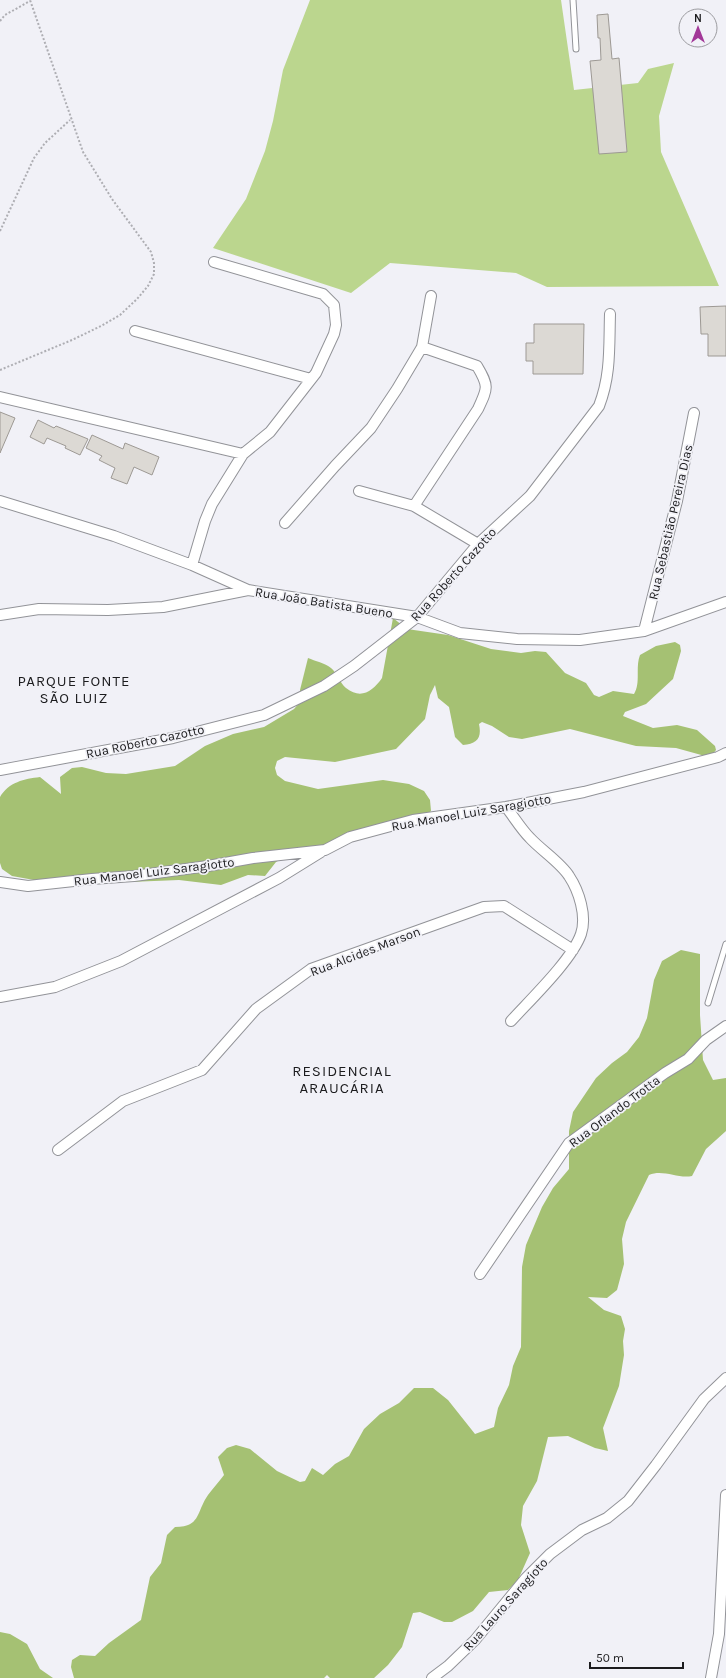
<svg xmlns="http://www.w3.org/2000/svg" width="726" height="1678" font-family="Karla,sans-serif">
  <rect width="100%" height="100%" fill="#f1f1f7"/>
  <path fill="#bbd68e" d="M 310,0 L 561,0 L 574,90 L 638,83 L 648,69 L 674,63 L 659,116 L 661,152 L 719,286 L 547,287 L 516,273 L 390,263 L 351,293 L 213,248 L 246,199 L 265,151 L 273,121 L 283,70 Z"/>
  <path fill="#a5c173" d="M 393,618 L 407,629 L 448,635 L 491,649 L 521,653 L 535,651 L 546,652 L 565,673 L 586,683 L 594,695 L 599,697 L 613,691 L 634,694 C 641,682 635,668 640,655 L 656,646 L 675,642 L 680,645 L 681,651 L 673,679 L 646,704 L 625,712 L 623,716 L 653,728 L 677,725 L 697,730 L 715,746 L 716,750 L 712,755 L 705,756 L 676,748 L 636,746 L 570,729 L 522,739 L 509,737 L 492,726 L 482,722 L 479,724 C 482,738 477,744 463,745 L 455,737 L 449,707 L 438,698 L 435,685 L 430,695 L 425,719 L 396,749 L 335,762 L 285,757 L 277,761 L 275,768 L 277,775 L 285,781 L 318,789 L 383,780 L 409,784 L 424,791 L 430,800 L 431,811 L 422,819 L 287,856 L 276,862 L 265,876 L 248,875 L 221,885 L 179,880 L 129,882 L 113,879 L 56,884 L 12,876 L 2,869 L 0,863 L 0,797 C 9,782 24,779 40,777 L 61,794 L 60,777 L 72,768 L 82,767 L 106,773 L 126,774 L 175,766 L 205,746 L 233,734 L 264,727 L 294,709 L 301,701 L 300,690 L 308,658 C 315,661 325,663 331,668 C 337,673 340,683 346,688 C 361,700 373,691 382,678 Z
    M 681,950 L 700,954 L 700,1015 L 703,1060 L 713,1080 L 726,1078 L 726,1131 L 706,1149 L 692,1176 C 678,1179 663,1169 649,1175 L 626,1222 L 622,1239 L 624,1264 L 617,1290 L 607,1298 L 588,1297 L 604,1310 L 621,1316 L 625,1329 L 623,1341 L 624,1355 L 619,1386 L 603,1428 L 608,1451 L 595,1448 L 568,1436 L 548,1437 L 537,1481 L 523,1506 L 521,1525 L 530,1553 L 518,1580 L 508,1590 L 489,1592 L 473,1611 L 452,1622 L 444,1622 L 420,1612 L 413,1613 L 402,1647 L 388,1665 L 374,1678 L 330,1678 L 327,1675 L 324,1678 L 74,1678 L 71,1667 L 72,1660 L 80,1655 L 95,1656 L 109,1643 L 141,1620 L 150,1577 L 161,1563 L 167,1535 L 175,1527 C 201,1527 196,1512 208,1495 C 213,1488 219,1482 224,1475 L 218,1457 L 227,1448 L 236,1445 L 250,1449 L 277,1471 L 300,1482 L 305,1481 L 312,1468 L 323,1475 L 335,1464 L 349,1456 L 364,1429 L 380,1414 L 399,1403 L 414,1388 L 433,1388 L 448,1400 L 475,1434 L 494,1427 L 498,1408 L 509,1385 L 513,1366 L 521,1347 L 522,1267 L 526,1245 L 542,1207 L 553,1188 L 569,1169 L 569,1131 L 573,1112 L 596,1078 L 612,1063 L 627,1052 L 639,1037 L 647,1018 L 654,980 L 662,961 Z
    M 0,1632 L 10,1634 L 27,1644 L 40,1669 L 53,1678 L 0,1678 Z"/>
  <path fill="#dcd9d4" stroke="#9d9994" d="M 608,14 L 612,59 L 619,58 L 627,152 L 599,154 L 590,61 L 601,60 L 600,38 L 598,38 L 597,15 Z
    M 726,306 L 726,356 L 708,356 L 708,334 L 701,334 L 700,307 Z
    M 534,324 L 584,324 L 583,374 L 533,374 L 533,361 L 526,361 L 526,343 L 534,343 Z
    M 0,412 L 15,418 L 0,453 Z
    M 38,420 L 54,428 L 56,426 L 88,439 L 80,455 L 65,448 L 66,446 L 47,438 L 44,444 L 30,437 Z
    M 92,435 L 123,449 L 125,443 L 159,457 L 152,475 L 134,467 L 127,484 L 111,478 L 115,468 L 99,460 L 102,456 L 86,448 Z"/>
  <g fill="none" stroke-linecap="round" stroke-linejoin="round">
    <defs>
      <path id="lane" d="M 573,0 L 576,49
        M 708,1003 L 726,944"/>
      <path id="street" d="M 135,331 L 311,379
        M 0,397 L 243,454
        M 359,491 L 414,506 L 478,544
        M 0,501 L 114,536 L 192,565 L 248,590 L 417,617 L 460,633 L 517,639 L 580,640 L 644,631 L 726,602
        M 414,506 L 478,409 C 488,388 489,386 477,366 L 422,347
        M 285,523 L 335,466 L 371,428 L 397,389 L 422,347 L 431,296
        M 192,565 L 205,521 L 212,504 L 243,454 L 270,432 L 316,373 L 334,334 L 336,325 L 334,305 L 323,294 L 214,262
        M 0,615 L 39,609 L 108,610 L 163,607 L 248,590
        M 644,631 L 677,501 L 694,413
        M 0,770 L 173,738 L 264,715 L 324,686 L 354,666 L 417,617 L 478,544 L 530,496 L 599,406 C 611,375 609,347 610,314
        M 506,807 C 514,817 521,829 530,838 C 541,850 561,863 569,876 C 579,891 587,916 581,934 C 572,960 530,1000 511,1021
        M 0,882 L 28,886 L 92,879 L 134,876 L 208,866 L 253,858 L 325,850 L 350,837 L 413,820 L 506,807 L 584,792 L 718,757 L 726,753
        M 0,997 L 55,987 L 121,961 L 279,878 L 321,852
        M 58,1150 L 123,1101 L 202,1070 L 256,1009 L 311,969 L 484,907 L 504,906 L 573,950
        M 480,1274 L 569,1143 L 665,1073 L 688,1059 L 706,1040 L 726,1026
        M 432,1678 L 448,1666 L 475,1640 L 526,1578 L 550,1554 L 582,1530 L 607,1518 L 628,1501 L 656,1465 L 704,1399 L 726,1378
        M 711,1678 L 719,1634 L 726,1495"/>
    </defs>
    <use href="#lane" stroke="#929398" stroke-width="7"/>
    <use href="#street" stroke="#929398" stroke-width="12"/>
    <path stroke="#aeaeb3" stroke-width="2" stroke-dasharray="2 2" stroke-linecap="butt" d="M 0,21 L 5,15 L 30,1
      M 0,231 L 34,158 L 45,143 L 70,120
      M 0,370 L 72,340 L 101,326 L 120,315 L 137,299 L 148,286 L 154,274 L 154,263 L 151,252 L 112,199 L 83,152 L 30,0"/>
    <use href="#lane" stroke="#fff" stroke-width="5"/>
    <use href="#street" stroke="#fff" stroke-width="10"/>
  </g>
  <g text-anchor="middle" stroke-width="3.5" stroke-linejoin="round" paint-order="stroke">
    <g font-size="13" fill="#1c1c1e" stroke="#f1f1f7">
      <text transform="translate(670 522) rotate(-77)" y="5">Rua Sebastião Pereira Dias</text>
      <text transform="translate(453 574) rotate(-48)" y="5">Rua Roberto Cazotto</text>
      <text transform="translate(324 602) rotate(9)" y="5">Rua João Batista Bueno</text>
      <text transform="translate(145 741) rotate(-12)" y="5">Rua Roberto Cazotto</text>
      <text transform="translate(471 812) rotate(-10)" y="5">Rua Manoel Luiz Saragiotto</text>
      <text transform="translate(154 871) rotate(-7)" y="5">Rua Manoel Luiz Saragiotto</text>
      <text transform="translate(365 951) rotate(-21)" y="5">Rua Alcides Marson</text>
      <text transform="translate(614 1111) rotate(-37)" y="5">Rua Orlando Trotta</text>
      <text transform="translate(505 1604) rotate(-48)" y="5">Rua Lauro Saragioto</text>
    </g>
    <g font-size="15" letter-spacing="1" fill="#1c1c1e" stroke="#f1f1f7">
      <text x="74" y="686">PARQUE FONTE<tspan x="74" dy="17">SÃO LUIZ</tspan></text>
      <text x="342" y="1076">RESIDENCIAL<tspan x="342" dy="17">ARAUCÁRIA</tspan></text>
    </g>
  </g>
  <g transform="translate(698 28)"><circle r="19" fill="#f1f1f7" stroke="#9c9ca0"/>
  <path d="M0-3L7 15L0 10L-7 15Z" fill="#a23798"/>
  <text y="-6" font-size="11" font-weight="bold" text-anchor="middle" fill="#1c1c1e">N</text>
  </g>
  <path d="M590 1662v6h93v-6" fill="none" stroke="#1c1c1e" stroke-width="2"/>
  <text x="596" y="1662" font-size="12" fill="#1c1c1e" stroke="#f1f1f7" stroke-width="3" paint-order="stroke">50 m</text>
</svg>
